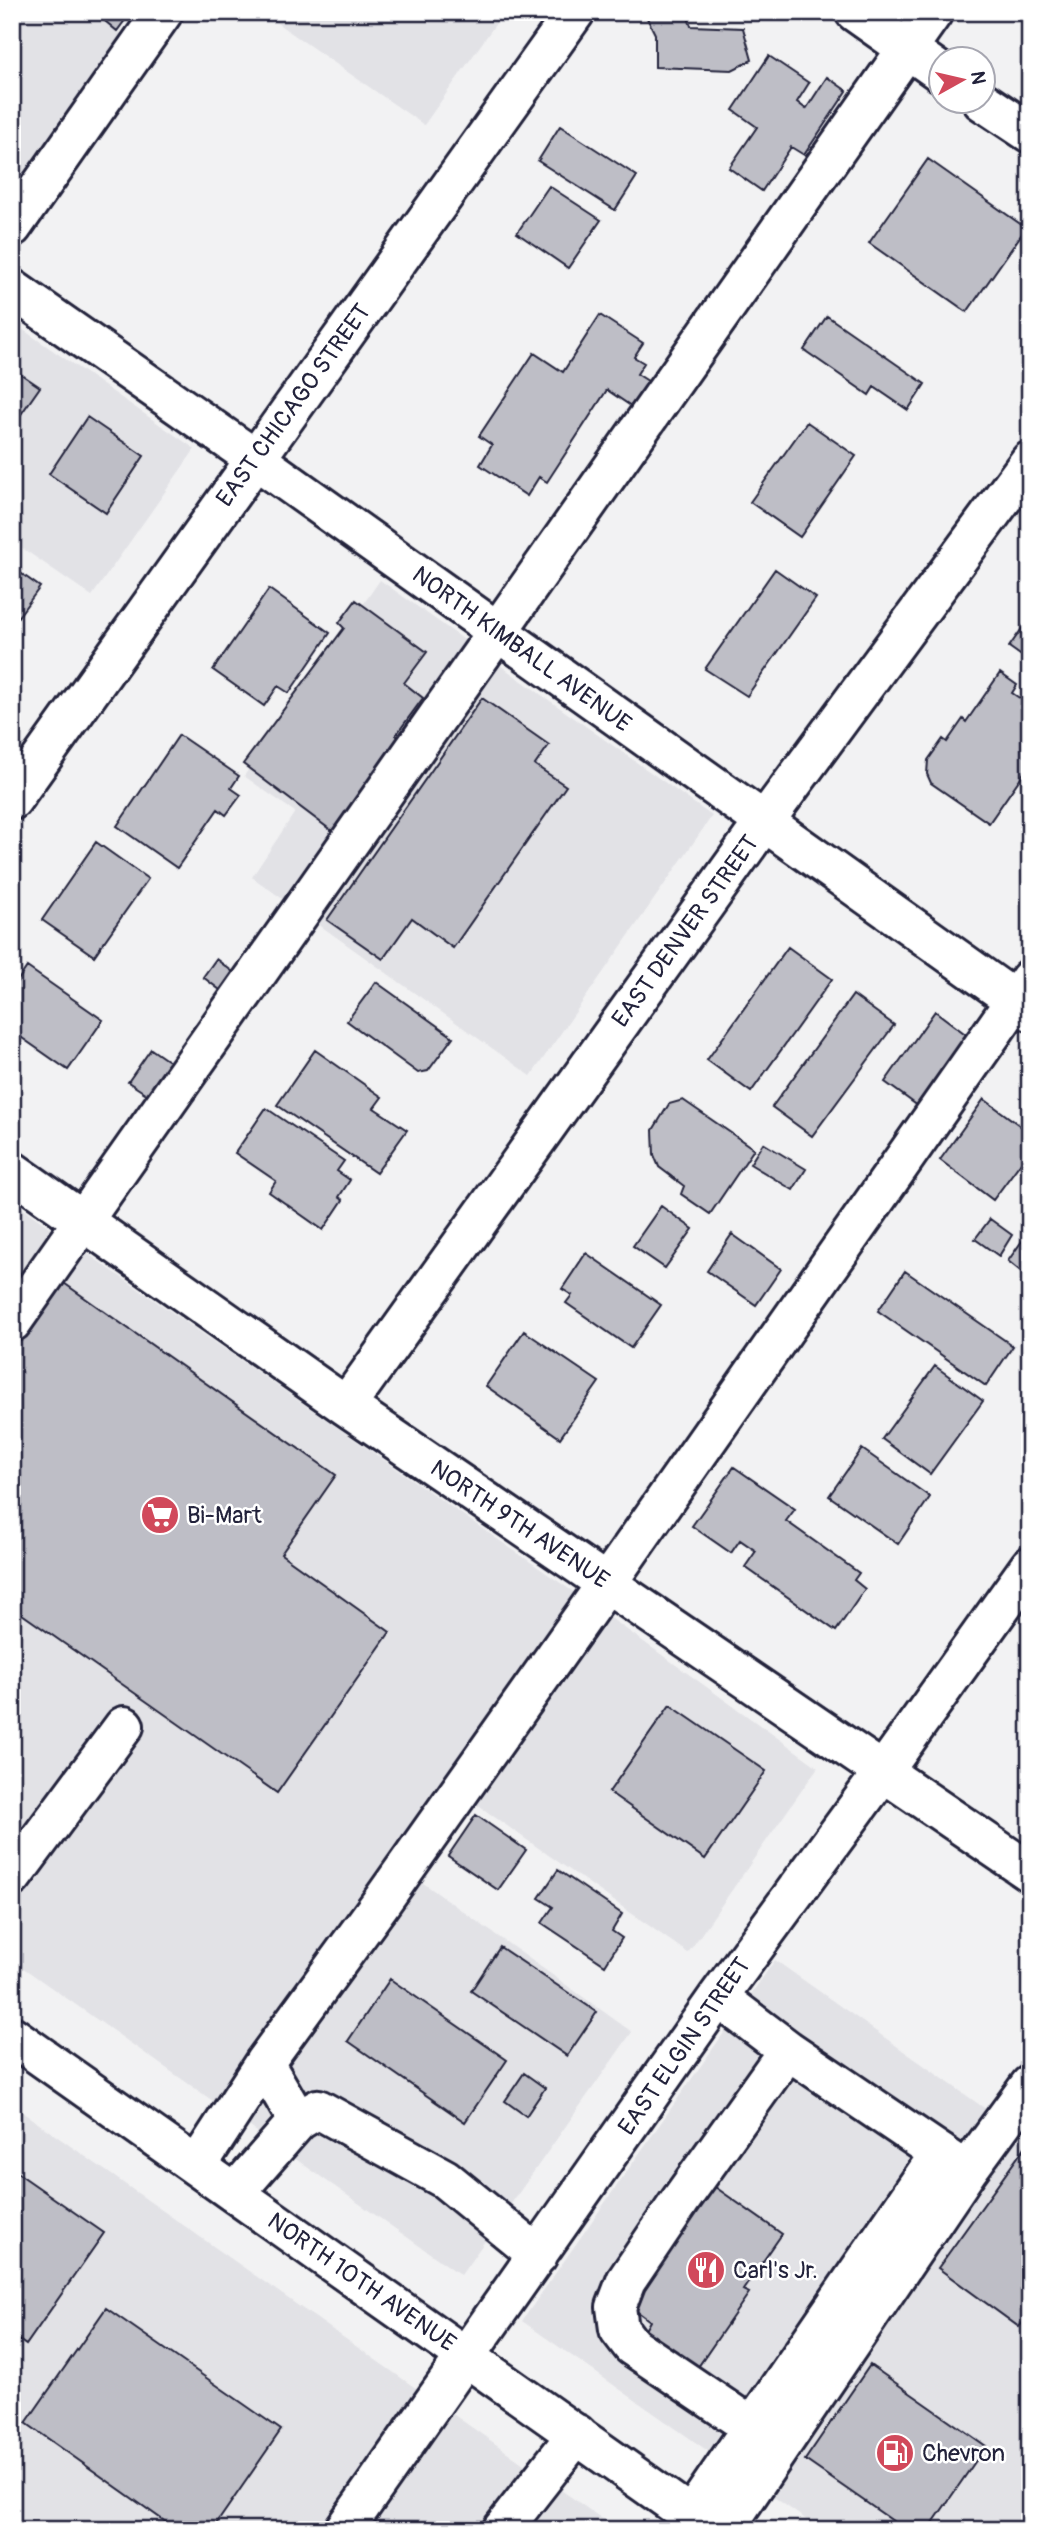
<svg xmlns="http://www.w3.org/2000/svg" width="1042" height="2542" font-family="Pangolin,sans-serif">
  <rect width="100%" height="100%" fill="#f2f2f3"/>
  <filter id="ink" filterUnits="userSpaceOnUse"><feTurbulence type="fractalNoise" baseFrequency=".0143" numOctaves="2"/><feDisplacementMap in="SourceGraphic" scale="14" xChannelSelector="R" yChannelSelector="G"/><feConvolveMatrix kernelMatrix="1 2 1 2 8 2 1 2 1" color-interpolation-filters="sRGB"/></filter>
  <g filter="url(#ink)">
    <path fill="#e2e2e6" d="M 12,12 L 91,12 L 126,37 L 12,208 Z
      M 261,12 L 504,12 L 424,125 Z
      M 12,322 L 195,449 L 92,596 L 12,541 Z
      M 380,580 L 712,816 L 531,1076 L 252,877 L 295,812 L 244,776 Z
      M 12,1201 L 605,1614 L 818,1767 L 688,1953 L 473,1802 L 419,1880 L 632,2032 L 461,2275 L 12,1960 Z
      M 775,1960 L 987,2110 L 1030,2047 L 1030,2530 L 821,2530 L 522,2321 Z
      M 12,2105 L 618,2530 L 12,2530 L 12,2385 L 22,2370 L 12,2363 Z"/>
    <path fill="#bebec6" stroke="#22223b" stroke-width="2" d="M 94,12 L 131,12 L 117,31 Z
      M 644,12 L 686,12 L 691,26 L 743,28 L 752,60 L 732,70 L 655,67 L 655,34 Z
      M 769,56 L 809,83 L 797,102 L 806,109 L 827,77 L 847,91 L 804,155 L 791,147 L 762,191 L 729,168 L 757,127 L 733,110 Z
      M 560,126 L 637,176 L 615,210 L 538,161 Z
      M 928,159 L 1026,228 L 967,312 L 869,243 Z
      M 549,186 L 601,220 L 568,268 L 517,233 Z
      M 600,315 L 643,343 L 634,357 L 644,363 L 637,374 L 651,383 L 634,408 L 607,390 L 547,482 L 539,477 L 527,496 L 480,465 L 492,445 L 479,436 L 534,353 L 563,372 Z
      M 827,316 L 925,384 L 908,410 L 874,387 L 869,395 L 804,350 Z
      M 12,368 L 40,387 L 12,427 Z
      M 87,417 L 144,456 L 106,513 L 49,474 Z
      M 807,422 L 856,456 L 800,537 L 750,502 Z
      M 12,567 L 40,587 L 12,625 Z
      M 775,569 L 816,598 L 747,696 L 705,669 Z
      M 269,589 L 330,633 L 289,693 L 278,686 L 264,706 L 213,670 Z
      M 356,600 L 427,652 L 404,683 L 423,698 L 396,735 L 404,742 L 336,834 L 243,764 L 344,628 L 339,623 Z
      M 1028,620 L 1030,621 L 1030,662 L 1009,647 Z
      M 1000,673 L 1017,685 L 1012,693 L 1030,705 L 1030,764 L 989,823 L 931,783 L 927,774 L 928,760 L 943,739 L 947,742 L 963,719 L 966,722 Z
      M 482,698 L 549,745 L 535,765 L 566,786 L 453,948 L 412,918 L 383,959 L 327,920 Z
      M 179,735 L 239,776 L 231,788 L 241,795 L 226,815 L 218,809 L 177,868 L 117,826 Z
      M 96,842 L 148,879 L 94,956 L 42,920 Z
      M 788,947 L 832,979 L 751,1092 L 707,1060 Z
      M 216,959 L 237,975 L 224,993 L 203,977 Z
      M 27,967 L 103,1020 L 68,1070 L 12,1031 L 12,980 L 16,983 Z
      M 376,982 L 453,1037 L 428,1071 L 418,1073 L 347,1021 Z
      M 853,995 L 894,1025 L 812,1136 L 772,1107 Z
      M 935,1011 L 968,1036 L 918,1106 L 885,1082 Z
      M 151,1049 L 174,1065 L 151,1097 L 128,1082 Z
      M 315,1050 L 382,1097 L 374,1108 L 407,1130 L 376,1173 L 277,1105 Z
      M 984,1099 L 1030,1133 L 1030,1150 L 993,1200 L 940,1160 Z
      M 683,1100 L 754,1149 L 710,1214 L 681,1194 L 684,1186 L 659,1167 L 654,1155 L 653,1130 L 669,1104 Z
      M 266,1108 L 344,1161 L 337,1171 L 350,1180 L 339,1197 L 343,1200 L 323,1230 L 269,1192 L 276,1181 L 235,1153 Z
      M 763,1143 L 806,1169 L 793,1190 L 750,1164 Z
      M 661,1206 L 693,1229 L 665,1268 L 633,1246 Z
      M 990,1219 L 1012,1235 L 999,1256 L 975,1239 Z
      M 732,1234 L 781,1269 L 756,1305 L 707,1271 Z
      M 1022,1241 L 1030,1247 L 1029,1278 L 1008,1261 Z
      M 586,1253 L 661,1305 L 631,1348 L 566,1303 L 572,1295 L 562,1289 Z
      M 905,1271 L 1013,1346 L 986,1386 L 878,1311 Z
      M 61,1281 L 336,1475 L 281,1554 L 390,1632 L 277,1793 L 12,1607 L 12,1351 Z
      M 524,1331 L 599,1382 L 560,1438 L 486,1386 Z
      M 935,1366 L 983,1401 L 930,1474 L 882,1439 Z
      M 862,1449 L 930,1497 L 898,1544 L 829,1496 Z
      M 734,1467 L 795,1509 L 786,1521 L 859,1573 L 854,1580 L 865,1589 L 836,1631 L 745,1567 L 756,1551 L 740,1540 L 731,1553 L 692,1526 Z
      M 670,1705 L 766,1771 L 705,1859 L 609,1792 Z
      M 476,1815 L 526,1850 L 498,1890 L 448,1856 Z
      M 558,1870 L 622,1914 L 612,1931 L 622,1938 L 605,1965 L 542,1923 L 553,1907 L 539,1898 Z
      M 500,1947 L 597,2012 L 567,2056 L 471,1991 Z
      M 390,1979 L 507,2060 L 465,2122 L 348,2041 Z
      M 524,2073 L 545,2088 L 526,2116 L 505,2101 Z
      M 1030,2140 L 1030,2313 L 1019,2327 L 938,2268 Z
      M 12,2169 L 104,2233 L 26,2345 L 12,2335 Z
      M 708,2182 L 782,2234 L 743,2290 L 749,2293 L 698,2367 L 645,2330 L 650,2321 L 630,2306 Z
      M 106,2308 L 281,2430 L 212,2530 L 177,2530 L 26,2423 Z
      M 870,2365 L 986,2446 L 928,2530 L 906,2530 L 805,2460 Z"/>
    <g fill="none" stroke-linecap="round" stroke-linejoin="round">
      <defs>
        <path id="minor" d="M 855,12 L 940,72
          M 982,101 L 1030,133
          M 12,227 L 163,12
          M 12,289 L 254,458 L 1030,1011
          M 12,800 L 575,12
          M 12,1171 L 346,1406 L 1030,1872
          M 12,1322 L 933,12
          M 346,1406 L 764,822 L 1030,461
          M 12,1877 L 124,1726
          M 718,1997 L 788,2050 L 959,2166
          M 264,2063 L 298,2121
          M 197,2166 L 264,2063 L 380,1904 L 607,1583 L 1030,979
          M 235,2193 L 298,2121 L 318,2109 L 445,2179 L 538,2255
          M 752,2427 L 632,2346 L 619,2329 L 616,2307 L 626,2281 L 680,2201 L 788,2050
          M 691,2516 L 940,2153
          M 344,2530 L 718,1997 L 883,1772 L 1030,1566
          M 502,2530 L 577,2434
          M 724,2530 L 967,2171 L 1030,2085"/>
        <path id="major" d="M 12,2036 L 711,2530"/>
      </defs>
      <use href="#minor" stroke="#22223b" stroke-width="44"/>
      <use href="#major" stroke="#22223b" stroke-width="44"/>
      <use href="#minor" stroke="#fff" stroke-width="38"/>
      <use href="#major" stroke="#fff" stroke-width="38"/>
    </g>
  </g>
  <defs>
    <symbol id="supermarket-disc" viewBox="-11 -11 22 22"><circle r="9.5" fill="#d1495b" stroke="#fff"/><path d="M-6-5.5h2.5l.6 2H6L4.5 2H-2.5L-4.4-4H-6ZM-1.5 3.2a1.3 1.3 0 1 0 .1 0ZM3 3.2a1.3 1.3 0 1 0 .1 0Z" fill="#fff"/></symbol>
    <symbol id="restaurant-disc" viewBox="-11 -11 22 22"><circle r="9.5" fill="#d1495b" stroke="#fff"/><path d="M-5-6h1v4h1v-4h1v4h1v-4h1v5L-1.5 .5V6h-2V.5L-5-1ZM5-6V6H3V1.5H1.5Q1.5-4 5-6Z" fill="#fff"/></symbol>
    <symbol id="fuel-disc" viewBox="-11 -11 22 22"><circle r="9.5" fill="#d1495b" stroke="#fff"/><path d="M-5.5-6h7V0h2V4h1.3V-2.5L3-4.5l.8-.8L6-3V5H2.5V1h-1V6h-7ZM-4.2-4.7v3.2H.2V-4.7Z" fill="#fff"/></symbol>
  </defs>
  <g fill-rule="evenodd">
    <use href="#supermarket-disc" x="138" y="1493" width="44" height="44"/>
    <use href="#restaurant-disc" x="684" y="2248" width="44" height="44"/>
    <use href="#fuel-disc" x="873" y="2431" width="44" height="44"/>
  </g>
  <g text-anchor="middle" stroke-width="5" stroke-linejoin="round" paint-order="stroke">
    <g font-size="24" fill="#22223b" stroke="#fff">
      <text transform="translate(293 405) rotate(-54)" y="8">EAST CHICAGO STREET</text>
      <text transform="translate(522 649) rotate(36)" y="8">NORTH KIMBALL AVENUE</text>
      <text transform="translate(685 931) rotate(-54)" y="8">EAST DENVER STREET</text>
      <text transform="translate(520 1524) rotate(34)" y="8">NORTH 9TH AVENUE</text>
      <text transform="translate(684 2046) rotate(-55)" y="8">EAST ELGIN STREET</text>
      <text transform="translate(362 2282) rotate(35)" y="8">NORTH 10TH AVENUE</text>
    </g>
    <g font-size="24" fill="#22223b" stroke="#fff" text-anchor="start">
      <text x="187" y="1523">Bi-Mart</text>
      <text x="733" y="2278">Carl's Jr.</text>
      <text x="922" y="2461">Chevron</text>
    </g>
  </g>
  <rect width="1042" height="2542" fill="none" stroke="#fff" stroke-width="42"/>
  <rect x="21" y="21" width="1000" height="2500" fill="none" stroke="#22223b" stroke-width="2.5" filter="url(#ink)"/>
  <g transform="translate(962 80) rotate(82)"><circle r="33" fill="#ffffff" stroke="#a7a7b1" stroke-width="2"/>
  <path d="M0-5L12 26L0 18L-12 26Z" fill="#d1495b"/>
  <text y="-10" font-size="19" font-weight="bold" text-anchor="middle" fill="#22223b">N</text>
  </g>
</svg>
